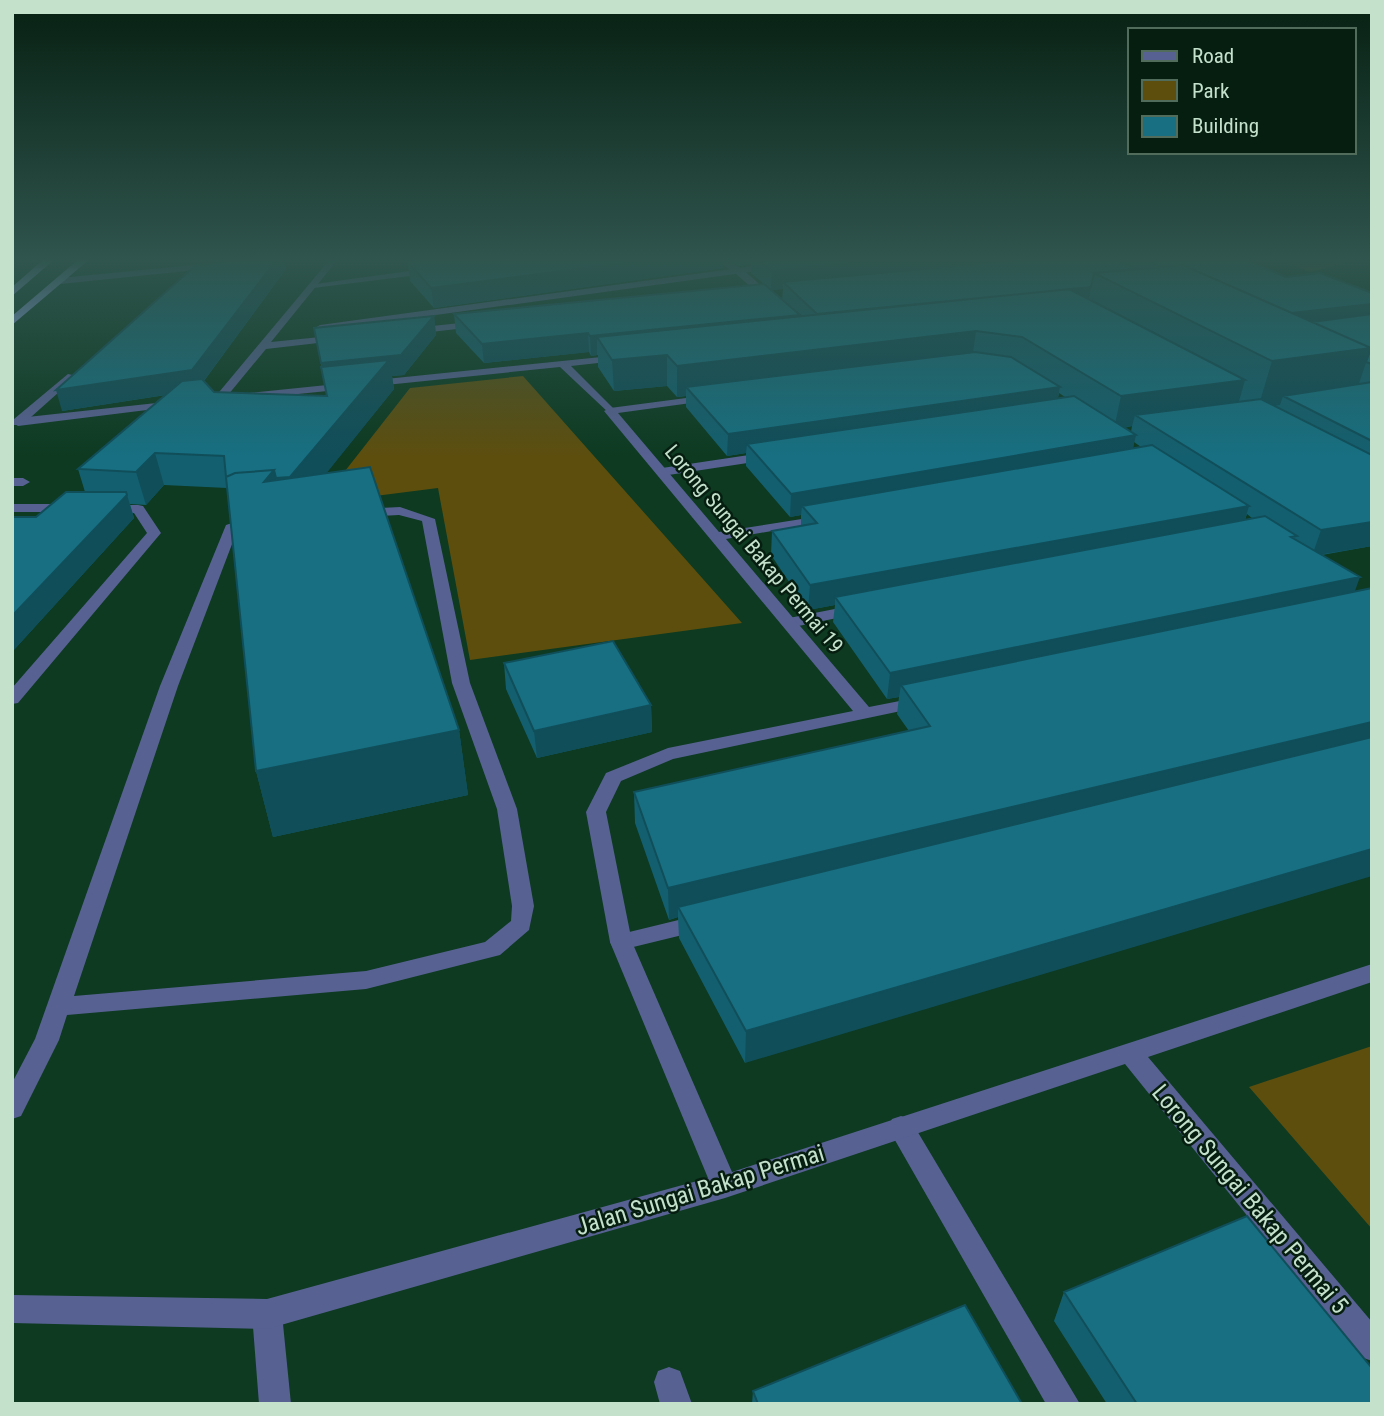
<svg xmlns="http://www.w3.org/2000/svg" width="1384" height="1416" font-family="'Roboto Condensed',sans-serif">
  <rect width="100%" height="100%" fill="#0d3a21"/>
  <path fill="#5d4e0e" d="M 1276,258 L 1363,258 L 1310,272 Z
    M 523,376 L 742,623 L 470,660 L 438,488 L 320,503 L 410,388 Z
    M 1372,1046 L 1372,1229 L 1249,1087 Z"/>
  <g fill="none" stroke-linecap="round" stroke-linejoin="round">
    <path fill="#576192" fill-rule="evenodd" d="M 713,258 C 736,257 758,284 775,299 L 775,303 L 769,303 L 735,273 Z
      M 431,268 L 434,273 L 313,288 L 308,285 Z
      M 621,355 L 626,358 L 625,360 L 571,366 L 616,411 L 610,414 L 560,367 L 249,399 L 243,396 L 249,393 Z
      M 175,401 L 179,402 L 179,406 L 18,426 L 12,422 L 18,418 Z
      M 769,452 L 775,456 L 773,459 L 662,476 L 656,472 L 662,468 Z
      M 12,478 L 23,478 L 30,482 L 23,486 L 12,486 Z
      M 12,504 L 68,504 L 75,508 L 68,512 L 12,512 Z
      M 138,505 L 143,506 L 161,533 L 18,703 L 12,704 L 12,688 L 147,533 L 134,513 L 110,513 L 103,509 L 110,505 Z
      M 855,605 L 861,607 L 863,610 L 861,613 L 789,628 L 781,623 L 789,618 Z
      M 699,915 L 707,917 L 710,923 L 707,929 L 621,950 L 613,948 L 610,942 L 613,936 L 621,934 Z
      M 901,1116 L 910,1119 L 1080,1404 L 1046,1404 L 892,1135 L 888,1127 L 892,1119 Z
      M 267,1299 L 277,1304 L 282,1314 L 291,1404 L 259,1404 L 252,1314 L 257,1304 Z"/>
    <path fill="#576192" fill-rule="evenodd" d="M 331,258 L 339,258 L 271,342 L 340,335 L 344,336 L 344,340 L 266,349 L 223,401 L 215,401 L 215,397 Z
      M 213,263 L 216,268 L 60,284 L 55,281 L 60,278 Z
      M 775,263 L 778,268 L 320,331 L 315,328 L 320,325 Z
      M 479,321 L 484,324 L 483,326 L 413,334 L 408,331 L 413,328 Z
      M 68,374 L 77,376 L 22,425 L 14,425 L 14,419 Z
      M 709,395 L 713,396 L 713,400 L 618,413 L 719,532 L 827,515 L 829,518 L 822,522 L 726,539 L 869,707 L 920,697 L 929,702 L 920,707 L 673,759 L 621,781 L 606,812 L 632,942 L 732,1172 L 1372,964 L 1372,982 L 1148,1057 L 1372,1322 L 1372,1361 L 1361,1357 L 1125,1064 L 725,1198 L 267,1329 L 12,1323 L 12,1295 L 267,1299 L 708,1178 L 610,942 L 586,812 L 606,773 L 668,748 L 853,711 L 604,411 L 610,408 Z
      M 400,507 L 435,519 L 470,683 L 517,809 L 534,906 L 529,930 L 500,955 L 366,989 L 67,1015 L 59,1040 L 21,1116 L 12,1119 L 12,1083 L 35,1039 L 160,686 L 226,525 L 253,516 L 260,520 L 237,531 L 178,686 L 74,996 L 366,971 L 485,942 L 511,921 L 512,906 L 497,809 L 452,683 L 422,521 L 399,515 L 361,517 L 354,513 L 361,509 Z
      M 669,1367 L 680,1371 L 692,1404 L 660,1404 L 654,1382 L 658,1371 Z"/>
    <path fill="#98a6ee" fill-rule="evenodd" d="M 45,258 L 56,258 L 12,296 L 12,287 Z
      M 80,258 L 91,258 L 12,325 L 12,316 Z"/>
  </g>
  <path fill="#145f6f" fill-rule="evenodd" d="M 278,258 L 283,258 L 286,269 L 204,381 L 214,392 L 327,396 L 314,328 L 434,316 L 436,335 L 404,375 L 392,376 L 394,389 L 326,473 L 459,730 L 468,795 L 273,837 L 256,771 L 227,488 L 164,485 L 146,505 L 130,504 L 134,518 L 12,652 L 12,517 L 36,517 L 85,492 L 78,469 L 166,395 L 62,411 Z
    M 415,258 L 1241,258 L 1286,277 L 1372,293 L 1372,546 L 1322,555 L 745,1063 L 679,938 L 678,917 L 669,920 L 635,823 L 634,792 L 909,731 L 897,714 L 899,697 L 887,699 L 833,622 L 835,605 L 808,610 L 771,555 L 772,531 L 801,526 L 801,515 L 790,517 L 746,466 L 746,453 L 727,456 L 686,407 L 686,396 L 677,397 L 667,386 L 614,391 L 598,367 L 598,355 L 591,356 L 589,352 L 484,363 L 456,333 L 454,314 L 782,300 L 783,289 L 771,290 L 751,273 L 751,264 L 740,266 L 723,259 L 723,268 L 434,308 L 410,281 L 408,262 L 417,261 ZM 1059,393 L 1065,397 L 1058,398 ZM 1132,426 L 1131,432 L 1124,428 ZM 1134,442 L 1141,447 L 1133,448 ZM 1247,514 L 1253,519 L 1245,520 Z
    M 504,663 L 651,705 L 652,732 L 537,758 L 506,689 Z
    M 1064,1292 L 1372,1404 L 1107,1404 L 1054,1321 Z
    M 753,1391 L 1022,1404 L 752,1404 Z"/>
  <path fill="#104e5a" d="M 278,258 L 283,258 L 286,269 L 197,390 L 62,411 L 56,390 Z
    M 663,258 L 723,258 L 723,268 L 434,308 L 431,288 Z
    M 741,258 L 751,258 L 751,264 L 740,266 Z
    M 901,258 L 1076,258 L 783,282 L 783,289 L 771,290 L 772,271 Z
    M 1091,287 L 1088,305 L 817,314 Z
    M 1372,304 L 1372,323 L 1286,325 L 1267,316 Z
    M 800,315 L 597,337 L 597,355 L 591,356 L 590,336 Z
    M 434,316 L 436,335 L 404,375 L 392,376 L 394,389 L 297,510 L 290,477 L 373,378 L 324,383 L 321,363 Z
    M 976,331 L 972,360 L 686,387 L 686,396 L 677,397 L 677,366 Z
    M 588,333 L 589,352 L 484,363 L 482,344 Z
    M 1371,348 L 1355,395 L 1283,396 L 1280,405 L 1258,408 L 1272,361 Z
    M 667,355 L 667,386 L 614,391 L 612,360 Z
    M 1245,380 L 1236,412 L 1135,415 L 1132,426 L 1114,429 L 1121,396 Z
    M 1060,387 L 1056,408 L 747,444 L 746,453 L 727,456 L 728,434 Z
    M 1136,435 L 1131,457 L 802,506 L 801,515 L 790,517 L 791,494 Z
    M 155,453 L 164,485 L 146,505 L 136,472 Z
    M 274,470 L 286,524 L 264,482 Z
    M 127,495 L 134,518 L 12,652 L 12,616 Z
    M 1249,506 L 1242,530 L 835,597 L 835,605 L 808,610 L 810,585 Z
    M 1372,522 L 1372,546 L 1312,556 L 1321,530 Z
    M 1360,577 L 1351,602 L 901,685 L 899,697 L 887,699 L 890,673 Z
    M 651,705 L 652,732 L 537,758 L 534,731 Z
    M 1372,722 L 1372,748 L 678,907 L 678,917 L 669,920 L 668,888 Z
    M 459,730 L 468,795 L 273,837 L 256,771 Z
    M 1372,849 L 1372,876 L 745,1063 L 746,1031 Z"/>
  <path fill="#176f81" stroke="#104e5a" stroke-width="2" d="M 249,258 L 278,258 L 192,370 L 56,390 L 195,266 Z
    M 436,258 L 663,258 L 431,288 L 408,262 Z
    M 755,258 L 901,258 L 772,271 Z
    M 1040,258 L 1113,258 L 1137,269 L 1094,273 L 1091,287 L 817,314 L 783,282 Z
    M 1142,258 L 1241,258 L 1286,277 L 1320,273 L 1372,293 L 1372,304 L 1292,313 L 1183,265 L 1161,267 Z
    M 1183,265 L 1371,348 L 1272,361 L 1094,273 Z
    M 764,284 L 800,315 L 590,336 L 588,333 L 482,344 L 454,314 Z
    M 1069,289 L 1245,380 L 1121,396 L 1022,337 L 976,331 L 677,366 L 667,355 L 612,360 L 597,337 Z
    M 1372,314 L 1372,364 L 1366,362 L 1371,348 L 1312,322 Z
    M 434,316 L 401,355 L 321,363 L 314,328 Z
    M 975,352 L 1011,357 L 1060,387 L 728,434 L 686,387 Z
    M 389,360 L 290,477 L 276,478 L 274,470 L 235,473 L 226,477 L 224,456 L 155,453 L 136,472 L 78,469 L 182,381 L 202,379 L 214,392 L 327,396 L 321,367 Z
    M 1372,382 L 1372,441 L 1283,396 Z
    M 1074,396 L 1136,435 L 791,494 L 747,444 Z
    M 1261,399 L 1372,455 L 1372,522 L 1321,530 L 1135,415 Z
    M 1152,445 L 1249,506 L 810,585 L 772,531 L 817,523 L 802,506 Z
    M 370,467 L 459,730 L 256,771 L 226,477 L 235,473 L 274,470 L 264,482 Z
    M 66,492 L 126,492 L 127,495 L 12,616 L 12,517 L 36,517 Z
    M 1265,516 L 1297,536 L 1291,537 L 1360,577 L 890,673 L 835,597 Z
    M 1372,588 L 1372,722 L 668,888 L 634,792 L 930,726 L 901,685 Z
    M 613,641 L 651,705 L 534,731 L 504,663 Z
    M 1372,737 L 1372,849 L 746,1031 L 678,907 Z
    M 1247,1216 L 1372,1368 L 1372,1404 L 1137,1404 L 1064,1292 Z
    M 965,1305 L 1022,1404 L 758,1404 L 753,1391 Z"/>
  <linearGradient id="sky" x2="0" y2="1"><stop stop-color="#072012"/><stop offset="0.57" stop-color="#2f554e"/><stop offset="1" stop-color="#2f554e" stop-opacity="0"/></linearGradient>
  <rect width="1384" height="456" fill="url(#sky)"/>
  <g text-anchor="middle" stroke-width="5" stroke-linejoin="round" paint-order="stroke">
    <g font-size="21" fill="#c4e1cc" stroke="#061e10">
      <text transform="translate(754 549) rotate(50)" y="7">Lorong Sungai Bakap Permai 19</text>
    </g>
    <g font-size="24" fill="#c4e1cc" stroke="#061e10">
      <text transform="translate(700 1190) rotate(-17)" y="8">Jalan Sungai Bakap Permai</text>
      <text transform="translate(1250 1199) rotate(50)" y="8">Lorong Sungai Bakap Permai 5</text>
    </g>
  </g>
  <rect width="1384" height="1416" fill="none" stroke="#c4e1cc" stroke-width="28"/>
  <rect x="1128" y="28" width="228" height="126" fill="#061e10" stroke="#526c5b" stroke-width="2"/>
  <rect x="1142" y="51" width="35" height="10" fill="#576192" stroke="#526c5b" stroke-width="2"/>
  <text x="1192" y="63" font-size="21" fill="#c4e1cc">Road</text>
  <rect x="1142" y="80" width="35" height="21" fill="#5d4e0e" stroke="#526c5b" stroke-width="2"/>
  <text x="1192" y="98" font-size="21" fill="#c4e1cc">Park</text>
  <rect x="1142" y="116" width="35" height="21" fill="#176f81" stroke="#526c5b" stroke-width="2"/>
  <text x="1192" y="133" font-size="21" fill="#c4e1cc">Building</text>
</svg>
